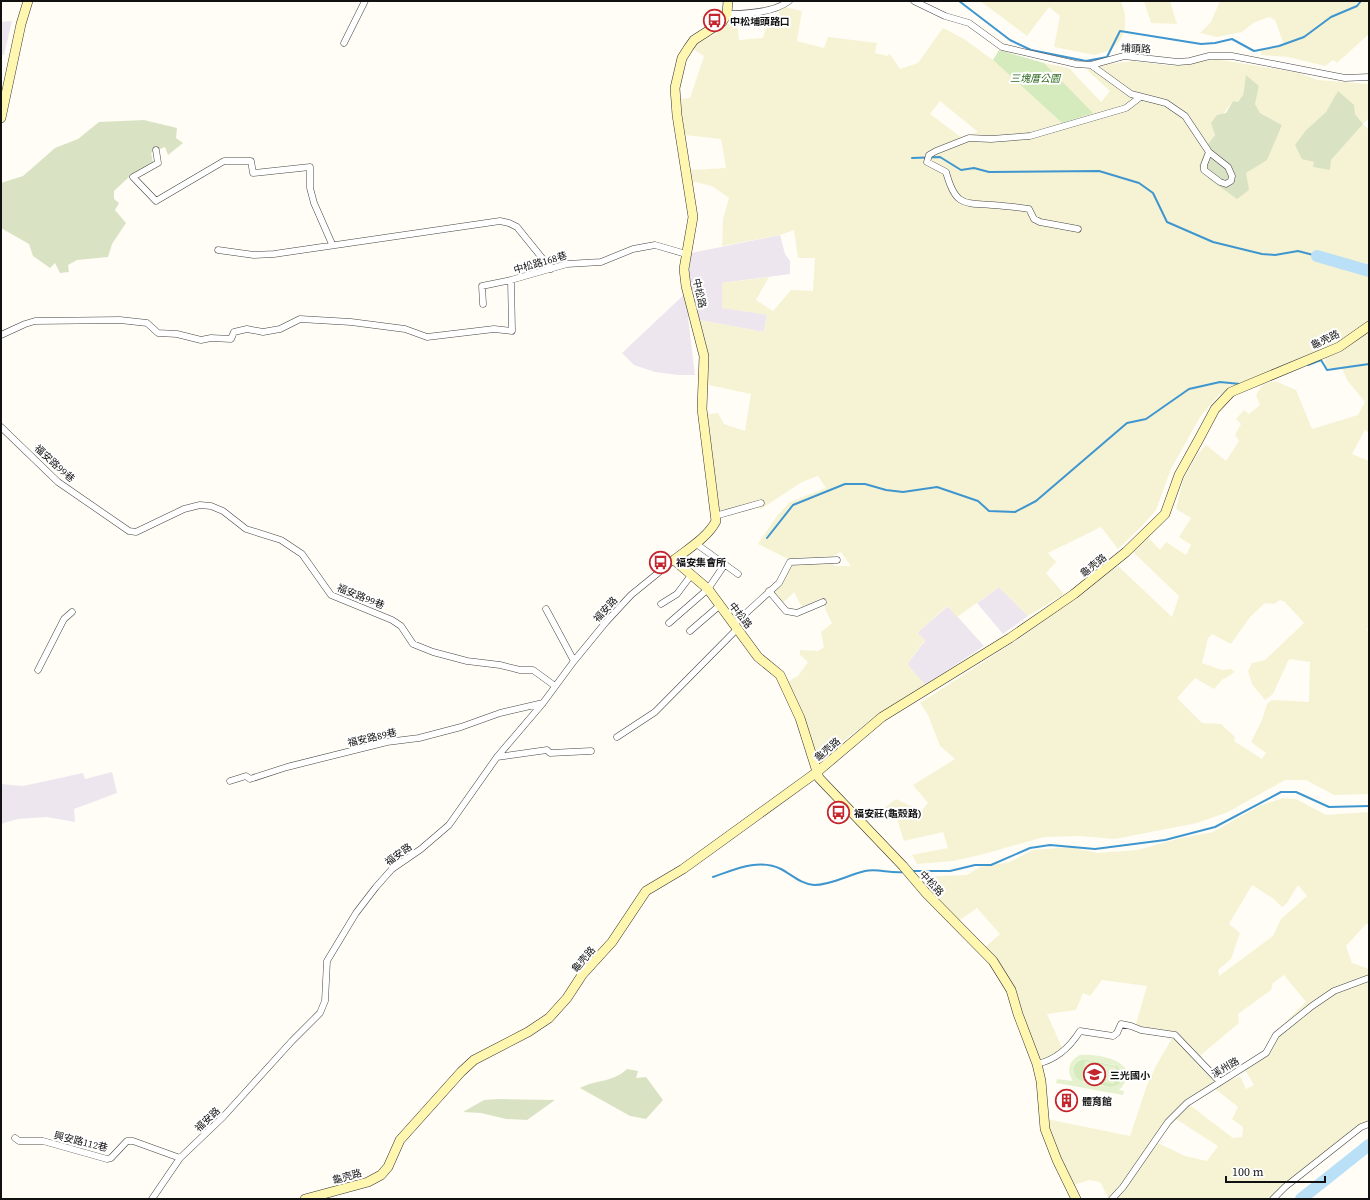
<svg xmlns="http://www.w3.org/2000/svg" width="1370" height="1200" font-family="'Source Serif 4','Noto Sans TC',serif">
  <rect width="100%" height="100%" fill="#fffdf5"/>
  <path fill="#eee6ef" d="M 12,21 L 4,55 L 1,55 L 1,22 Z
    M 780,235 L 785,254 L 790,261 L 790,274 L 722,283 L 767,315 L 764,332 L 688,318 L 695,375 L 678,375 L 655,372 L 634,365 L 622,353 L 691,288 L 688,276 L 691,253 Z
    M 999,587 L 1028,616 L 1003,634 L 977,603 Z
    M 948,606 L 984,646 L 925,685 L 907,664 L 925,641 L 917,633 Z
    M 112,772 L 117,793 L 74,809 L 75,822 L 47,817 L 18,819 L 1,824 L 1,784 L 23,786 L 83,773 L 85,779 Z"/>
  <path fill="#f6f3d4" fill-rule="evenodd" d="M 980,1 L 1121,1 L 1125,14 L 1125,29 L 1121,39 L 1111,50 L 1095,55 L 1054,47 L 1060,16 L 1049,7 L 1027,36 Z
    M 1144,1 L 1170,1 L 1177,24 L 1151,23 Z
    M 1220,1 L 1369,1 L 1369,34 L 1337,63 L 1333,60 L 1325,66 L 1288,57 L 1261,55 L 1261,50 L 1284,45 L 1275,20 L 1269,17 L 1253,23 L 1242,32 L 1217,37 L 1200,33 L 1211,22 Z
    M 785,7 L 802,11 L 797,41 L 824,48 L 828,37 L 877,43 L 875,53 L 887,56 L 890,54 L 900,69 L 918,63 L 943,28 L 964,39 L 993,60 L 1062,123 L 1092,113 L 1044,63 L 1069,68 L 1101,102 L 1110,91 L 1087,70 L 1095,66 L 1133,61 L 1172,66 L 1216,59 L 1299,73 L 1318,80 L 1369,84 L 1369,118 L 1363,124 L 1369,130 L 1369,320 L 1339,341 L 1238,385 L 1219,395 L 1200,417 L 1171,469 L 1156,510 L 1141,527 L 1118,549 L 1101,527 L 1048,553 L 1056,562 L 1046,573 L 1064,594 L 1028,616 L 999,587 L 957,617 L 947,606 L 917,633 L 925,640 L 907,664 L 925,685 L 878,714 L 816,762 L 787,682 L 798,676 L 808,662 L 800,655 L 800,650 L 818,651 L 824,647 L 821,632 L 832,623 L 826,611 L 822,598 L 802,607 L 794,592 L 780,606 L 772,591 L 788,559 L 758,544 L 777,516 L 790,502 L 826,488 L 818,476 L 802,482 L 761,509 L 747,504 L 717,512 L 704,415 L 718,413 L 724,424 L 745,431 L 751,394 L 704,384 L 708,353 L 699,320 L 764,332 L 767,315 L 722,308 L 722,283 L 769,277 L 756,300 L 773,311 L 791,290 L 813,291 L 815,258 L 798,258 L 794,230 L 780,235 L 722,246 L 723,219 L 729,198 L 712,186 L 691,181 L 689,170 L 726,168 L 721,139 L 685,135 L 679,99 L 690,98 L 704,56 L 694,50 L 699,42 L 715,34 L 724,25 L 737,22 L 739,40 L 763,38 L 767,25 L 780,22 L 779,9 ZM 1244,85 L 1259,86 L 1255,104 L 1260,113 L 1282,125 L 1253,168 L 1246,173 L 1208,144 L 1215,135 L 1213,127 L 1233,101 L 1238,102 L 1243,95 ZM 1338,92 L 1363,124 L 1331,160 L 1314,162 L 1306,130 L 1326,112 ZM 940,101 L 978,132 L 961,137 L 930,114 ZM 841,552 L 850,565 L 850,566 L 834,566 L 832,562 L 833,556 Z
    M 1369,333 L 1369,433 L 1365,430 L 1352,454 L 1369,461 L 1369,624 L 1367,630 L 1369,632 L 1369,794 L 1334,795 L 1306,780 L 1285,780 L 1228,812 L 1197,823 L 1115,839 L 1079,836 L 1044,837 L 984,854 L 953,861 L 917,864 L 912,855 L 948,848 L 943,832 L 904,841 L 896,816 L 884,808 L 896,799 L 921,811 L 928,803 L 913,785 L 955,759 L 940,746 L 928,715 L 920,703 L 1022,637 L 1118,566 L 1172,617 L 1179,596 L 1133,552 L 1148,537 L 1160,550 L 1166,542 L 1186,555 L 1191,545 L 1179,537 L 1191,518 L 1176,509 L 1183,480 L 1197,455 L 1206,445 L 1226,461 L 1239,441 L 1235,435 L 1241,424 L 1236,419 L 1244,410 L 1249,414 L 1260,405 L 1256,395 L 1263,384 L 1275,381 L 1296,390 L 1312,429 L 1358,415 L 1365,402 L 1347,380 L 1342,368 L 1326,368 L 1324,355 ZM 1280,600 L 1285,602 L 1304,623 L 1265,660 L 1252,663 L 1248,671 L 1252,684 L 1265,700 L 1273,694 L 1289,659 L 1310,662 L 1309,702 L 1272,700 L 1267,704 L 1261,722 L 1251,742 L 1266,753 L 1262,759 L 1234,741 L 1235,737 L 1221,724 L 1202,723 L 1177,698 L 1195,678 L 1214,689 L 1222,680 L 1235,672 L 1231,669 L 1222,670 L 1202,663 L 1208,638 L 1212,634 L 1231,644 L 1250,617 L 1265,603 L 1274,604 Z
    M 1283,798 L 1296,799 L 1326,815 L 1369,812 L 1369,924 L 1366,924 L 1346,946 L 1352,963 L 1369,969 L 1369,1123 L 1354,1130 L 1269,1199 L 1109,1199 L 1100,1182 L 1089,1180 L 1074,1185 L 1042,1118 L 1130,1136 L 1147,1085 L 1157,1064 L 1174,1035 L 1135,1027 L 1147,986 L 1102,980 L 1090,996 L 1083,993 L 1076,1010 L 1047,1014 L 1064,1052 L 1048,1060 L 1037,1062 L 1018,1014 L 1014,992 L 998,966 L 983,949 L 1000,934 L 977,908 L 960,920 L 956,920 L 915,877 L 967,875 L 980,867 L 1010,862 L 1033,850 L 1070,847 L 1097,853 L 1137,850 L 1181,838 L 1213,832 L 1259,806 ZM 1252,885 L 1274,899 L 1282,907 L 1287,903 L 1298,885 L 1307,896 L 1281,919 L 1273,936 L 1219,976 L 1218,970 L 1231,959 L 1240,933 L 1229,924 ZM 1284,975 L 1306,1002 L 1278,1029 L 1259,1060 L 1244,1068 L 1254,1085 L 1246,1089 L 1240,1076 L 1213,1087 L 1238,1107 L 1232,1119 L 1243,1127 L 1242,1137 L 1233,1138 L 1187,1103 L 1210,1087 L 1220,1082 L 1202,1061 L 1201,1055 L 1239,1023 L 1238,1014 L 1271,990 L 1273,983 ZM 1176,1119 L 1218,1146 L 1207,1161 L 1185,1156 L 1156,1142 Z"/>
  <path fill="#d5ebbd" d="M 999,50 L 1044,63 L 1093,113 L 1062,123 L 993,60 Z
    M 1083,1059 L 1117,1066 L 1122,1073 C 1123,1081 1119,1087 1110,1087 L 1078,1080 C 1070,1072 1072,1062 1083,1059 Z"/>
  <path fill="#d9e3c4" d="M 1246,75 L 1259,86 L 1255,104 L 1260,113 L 1282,125 L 1267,160 L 1246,173 L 1249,190 L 1237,199 L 1209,179 L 1199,166 L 1208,144 L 1215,135 L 1211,123 L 1217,115 L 1226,113 L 1233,101 L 1238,102 L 1243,95 Z
    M 1338,91 L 1354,105 L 1355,114 L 1363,124 L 1331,160 L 1330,170 L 1313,167 L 1314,162 L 1302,159 L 1295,145 L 1306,130 L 1326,112 Z
    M 144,120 L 177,128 L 176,138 L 183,143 L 168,155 L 165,147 L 151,153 L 153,162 L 129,177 L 114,191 L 114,199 L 119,203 L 115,210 L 126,223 L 112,244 L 108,257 L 77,260 L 68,265 L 69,272 L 60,273 L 55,263 L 50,268 L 33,256 L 29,244 L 1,228 L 1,183 L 23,176 L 55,148 L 78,139 L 99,122 Z
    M 627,1069 L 638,1071 L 636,1078 L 646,1077 L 663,1100 L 646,1119 L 630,1116 L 580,1088 C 597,1079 612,1083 627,1069 Z
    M 499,1099 L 555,1100 L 527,1120 L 506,1119 L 481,1113 L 463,1112 L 484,1100 Z"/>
  <path fill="#e6f2cf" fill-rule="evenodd" d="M 1080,1055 C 1094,1054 1128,1058 1127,1076 C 1126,1082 1123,1086 1119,1090 L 1124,1091 L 1123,1095 L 1056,1083 L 1057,1079 L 1073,1081 C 1066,1071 1069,1060 1080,1055 ZM 1081,1059 L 1115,1065 L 1122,1071 C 1123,1078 1120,1085 1113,1087 C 1102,1086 1071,1084 1073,1069 C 1073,1064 1077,1061 1081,1059 Z
    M 1085,1061 L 1116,1067 L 1114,1084 L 1082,1079 Z"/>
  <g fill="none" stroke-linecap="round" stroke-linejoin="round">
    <path stroke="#3f96cf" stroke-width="2" d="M 959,1 L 1010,40 L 1031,50 L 1086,61 L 1107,57 L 1120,31 L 1201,44 L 1215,43 L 1232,39 L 1254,51 L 1279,46 L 1304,37 L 1331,17 L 1357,6 L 1361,1
      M 912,158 L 940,157 L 961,170 L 974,168 L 989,172 L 1099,171 L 1139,183 L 1153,193 L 1167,222 L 1213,242 L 1262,254 L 1275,255 L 1298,251 L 1317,256
      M 1308,365 L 1321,360 L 1327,370 L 1369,364
      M 767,538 L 793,505 L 845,484 L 865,484 L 886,490 L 903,492 L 937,487 L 978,501 L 989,511 L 1015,512 L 1036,501 L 1127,423 L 1146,419 L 1189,389 L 1220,382 L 1240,384
      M 910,871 L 950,871 L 975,865 L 991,865 L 1030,848 L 1050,845 L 1095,849 L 1165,840 L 1215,827 L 1281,792 L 1296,792 L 1329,807 L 1369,806
      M 713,877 C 734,870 758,858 781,869 C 792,875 801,884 814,885 C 831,885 848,875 865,871 C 878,868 890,874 904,872"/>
    <path stroke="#b9e0f7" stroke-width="12" d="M 1317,256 L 1369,271
      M 1301,1199 L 1369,1145"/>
    <defs>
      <path id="street" d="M 914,1 L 945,16 L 969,23 L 1002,47 L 1076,64 L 1091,65 L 1124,56 L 1178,62 L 1190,61 L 1209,56 L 1232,56 L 1345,78 L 1369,77
        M 727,14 C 746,14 773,13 789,1
        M 344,43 L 365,1
        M 1091,65 L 1131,94 L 1166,103 L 1185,116 L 1209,152 L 1228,167 L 1232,176 L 1231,181 L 1226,184 L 1220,182 L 1204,170 L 1204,165 L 1209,152
        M 156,150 L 158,163 L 133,177 L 156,201 L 224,161 L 251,161 L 253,173 L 310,167 L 310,188 L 314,203 L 332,244
        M 1078,229 L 1040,222 L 1034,219 L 1029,209 C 1017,207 1005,206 992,205 C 962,203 955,205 946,172 L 927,162 L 929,155 L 936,151 L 969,138 L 991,139 L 1030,136 L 1126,108 L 1139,98
        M 218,250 L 254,255 L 274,254 L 500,221 L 509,223 L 517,227 L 551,269
        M 483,304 L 482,286 L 511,280
        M 1,335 L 25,324 L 35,321 L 120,320 L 147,323 L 158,333 L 177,334 L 201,340 L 211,338 L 231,339 L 234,332 L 247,329 L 263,332 L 280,329 L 300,319 L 351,322 L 405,329 L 427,337 L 494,329 L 512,331 L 511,280 L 567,264 L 601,262 L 633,249 L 655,245 L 686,254
        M 1,427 L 58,482 L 129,531 L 136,532 L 184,509 L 200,505 L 211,506 L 223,511 L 246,529 L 281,540 L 302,554 L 331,595 L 392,620 L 401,626 L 413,644 L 433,652 L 467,661 L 500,665 L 520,670 L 533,670 L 555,686
        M 715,516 L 761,503
        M 695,543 L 738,574
        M 769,591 L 786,611 L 797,613 L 823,602
        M 661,604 L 677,594 L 692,574
        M 546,609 L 574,661
        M 669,623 L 708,589 L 725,564
        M 734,624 L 779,583 L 790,562 L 837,560
        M 690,631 L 719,606
        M 38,670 L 64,619 L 72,612
        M 617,737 L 655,712 L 738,628
        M 497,757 L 547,750 L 550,753 L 591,751
        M 230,781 L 246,776 L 250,779 L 287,767 L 387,742 L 419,738 L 461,727 L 500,713 L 543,703
        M 1037,1064 C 1055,1060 1070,1047 1080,1031 L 1113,1036 L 1117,1033 L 1121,1024 L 1131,1026 L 1141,1030 L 1175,1035 L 1220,1082
        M 15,1138 L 19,1141 L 43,1141 L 107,1159 L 111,1158 L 127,1141 L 133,1141 L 180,1158
        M 152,1199 L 180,1158 L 223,1117 L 292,1041 L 320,1013 L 325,1001 L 327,961 L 356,913 L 376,887 L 392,869 L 421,849 L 449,825 L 497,757 L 543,703 L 574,661 L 606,622 L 631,595 L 674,560
        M 1112,1199 L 1123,1187 L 1168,1122 L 1187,1103 L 1266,1053 L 1276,1035 L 1312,1006 L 1334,991 L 1369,978
        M 1273,1199 L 1285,1187 L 1361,1127 L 1369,1124"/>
      <path id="secondary" d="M 728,1 L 727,14 L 722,22 L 694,40 L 689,47 L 682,58 L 675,88 L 677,115 L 693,217 L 684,269 L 686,286 L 704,356 L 702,409 L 716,521 C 708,537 688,549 674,560 L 708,589 L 758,657 L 780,675 L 800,718 L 819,778 L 903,866 L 926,893 L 993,961 L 1011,990 L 1018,1014 L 1037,1064 L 1041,1081 L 1045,1129 L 1057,1160 L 1076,1199
        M 1,118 L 21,24 L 28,1
        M 305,1199 L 368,1182 L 381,1175 L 388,1167 L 400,1140 L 461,1072 L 474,1060 L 528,1032 L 549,1018 L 567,998 L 582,975 L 612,942 L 646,891 L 683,869 L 817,772 L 882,717 L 1010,638 L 1074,594 L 1126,552 L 1165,514 L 1179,475 L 1199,439 L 1215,409 L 1231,392 L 1339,347 L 1369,326"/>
    </defs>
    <use href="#street" stroke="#444" stroke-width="7"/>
    <use href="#secondary" stroke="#333" stroke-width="10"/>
    <use href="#street" stroke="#fff" stroke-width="6"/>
    <use href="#secondary" stroke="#fff6b0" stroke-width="9"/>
  </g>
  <defs>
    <symbol id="bus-ring" viewBox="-11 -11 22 22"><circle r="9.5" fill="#fff" stroke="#c4262e" stroke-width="1.5"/><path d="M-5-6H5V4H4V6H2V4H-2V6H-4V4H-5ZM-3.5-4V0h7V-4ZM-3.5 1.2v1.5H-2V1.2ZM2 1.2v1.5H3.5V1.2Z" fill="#c4262e"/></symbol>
    <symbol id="school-ring" viewBox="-11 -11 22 22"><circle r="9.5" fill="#fff" stroke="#c4262e" stroke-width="1.5"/><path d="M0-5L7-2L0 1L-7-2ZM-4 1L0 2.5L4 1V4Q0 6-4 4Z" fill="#c4262e"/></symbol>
    <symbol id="building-ring" viewBox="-11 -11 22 22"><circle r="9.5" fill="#fff" stroke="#c4262e" stroke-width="1.5"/><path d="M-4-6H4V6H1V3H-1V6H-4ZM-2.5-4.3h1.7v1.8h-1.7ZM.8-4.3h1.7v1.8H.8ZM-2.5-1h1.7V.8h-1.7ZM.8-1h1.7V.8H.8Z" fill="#c4262e"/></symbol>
  </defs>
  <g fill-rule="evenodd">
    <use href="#bus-ring" x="702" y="8" width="25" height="25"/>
    <use href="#bus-ring" x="648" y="550" width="25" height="25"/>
    <use href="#bus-ring" x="826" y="800" width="25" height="25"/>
    <use href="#school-ring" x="1082" y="1062" width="25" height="25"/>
    <use href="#building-ring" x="1054" y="1088" width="25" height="25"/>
  </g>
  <g text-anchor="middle" stroke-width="4" stroke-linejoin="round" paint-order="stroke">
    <g font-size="10" font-weight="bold" fill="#111" stroke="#fff" text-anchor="start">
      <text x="730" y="25">中松埔頭路口</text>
      <text x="676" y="566">福安集會所</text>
      <text x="854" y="817">福安莊(龜殼路)</text>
      <text x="1110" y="1079">三光國小</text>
      <text x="1082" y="1105">體育館</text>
    </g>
    <g font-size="10" fill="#111" stroke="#fff">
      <text transform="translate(1136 48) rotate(2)" y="4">埔頭路</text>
      <text transform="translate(540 262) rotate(-16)" y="4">中松路168巷</text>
      <text transform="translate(700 293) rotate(78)" y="4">中松路</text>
      <text transform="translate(1325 339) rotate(-25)" y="4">龜壳路</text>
      <text transform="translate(55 463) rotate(42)" y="4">福安路99巷</text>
      <text transform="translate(1093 565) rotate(-39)" y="4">龜壳路</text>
      <text transform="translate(361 596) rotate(22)" y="4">福安路99巷</text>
      <text transform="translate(605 609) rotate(-48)" y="4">福安路</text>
      <text transform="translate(741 615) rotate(52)" y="4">中松路</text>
      <text transform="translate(372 737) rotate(-13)" y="4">福安路89巷</text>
      <text transform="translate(827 749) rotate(-41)" y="4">龜壳路</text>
      <text transform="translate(398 854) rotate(-36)" y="4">福安路</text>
      <text transform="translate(932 883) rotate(47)" y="4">中松路</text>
      <text transform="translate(583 959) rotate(-49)" y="4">龜壳路</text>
      <text transform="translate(1225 1067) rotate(-30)" y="4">溪州路</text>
      <text transform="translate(207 1119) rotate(-44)" y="4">福安路</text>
      <text transform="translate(81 1141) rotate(14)" y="4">興安路112巷</text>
      <text transform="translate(347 1176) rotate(-15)" y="4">龜壳路</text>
    </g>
    <g font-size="10" font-style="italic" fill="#2f6b1f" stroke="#fff">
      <text x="1035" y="82">三塊厝公園</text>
    </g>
  </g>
  <rect width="1370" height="1200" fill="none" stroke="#111111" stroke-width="4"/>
  <path d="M1226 1176v6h99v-6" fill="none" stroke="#111111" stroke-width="2"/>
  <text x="1232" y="1176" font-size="12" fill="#111111" stroke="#ffffff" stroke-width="3" paint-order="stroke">100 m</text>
</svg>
